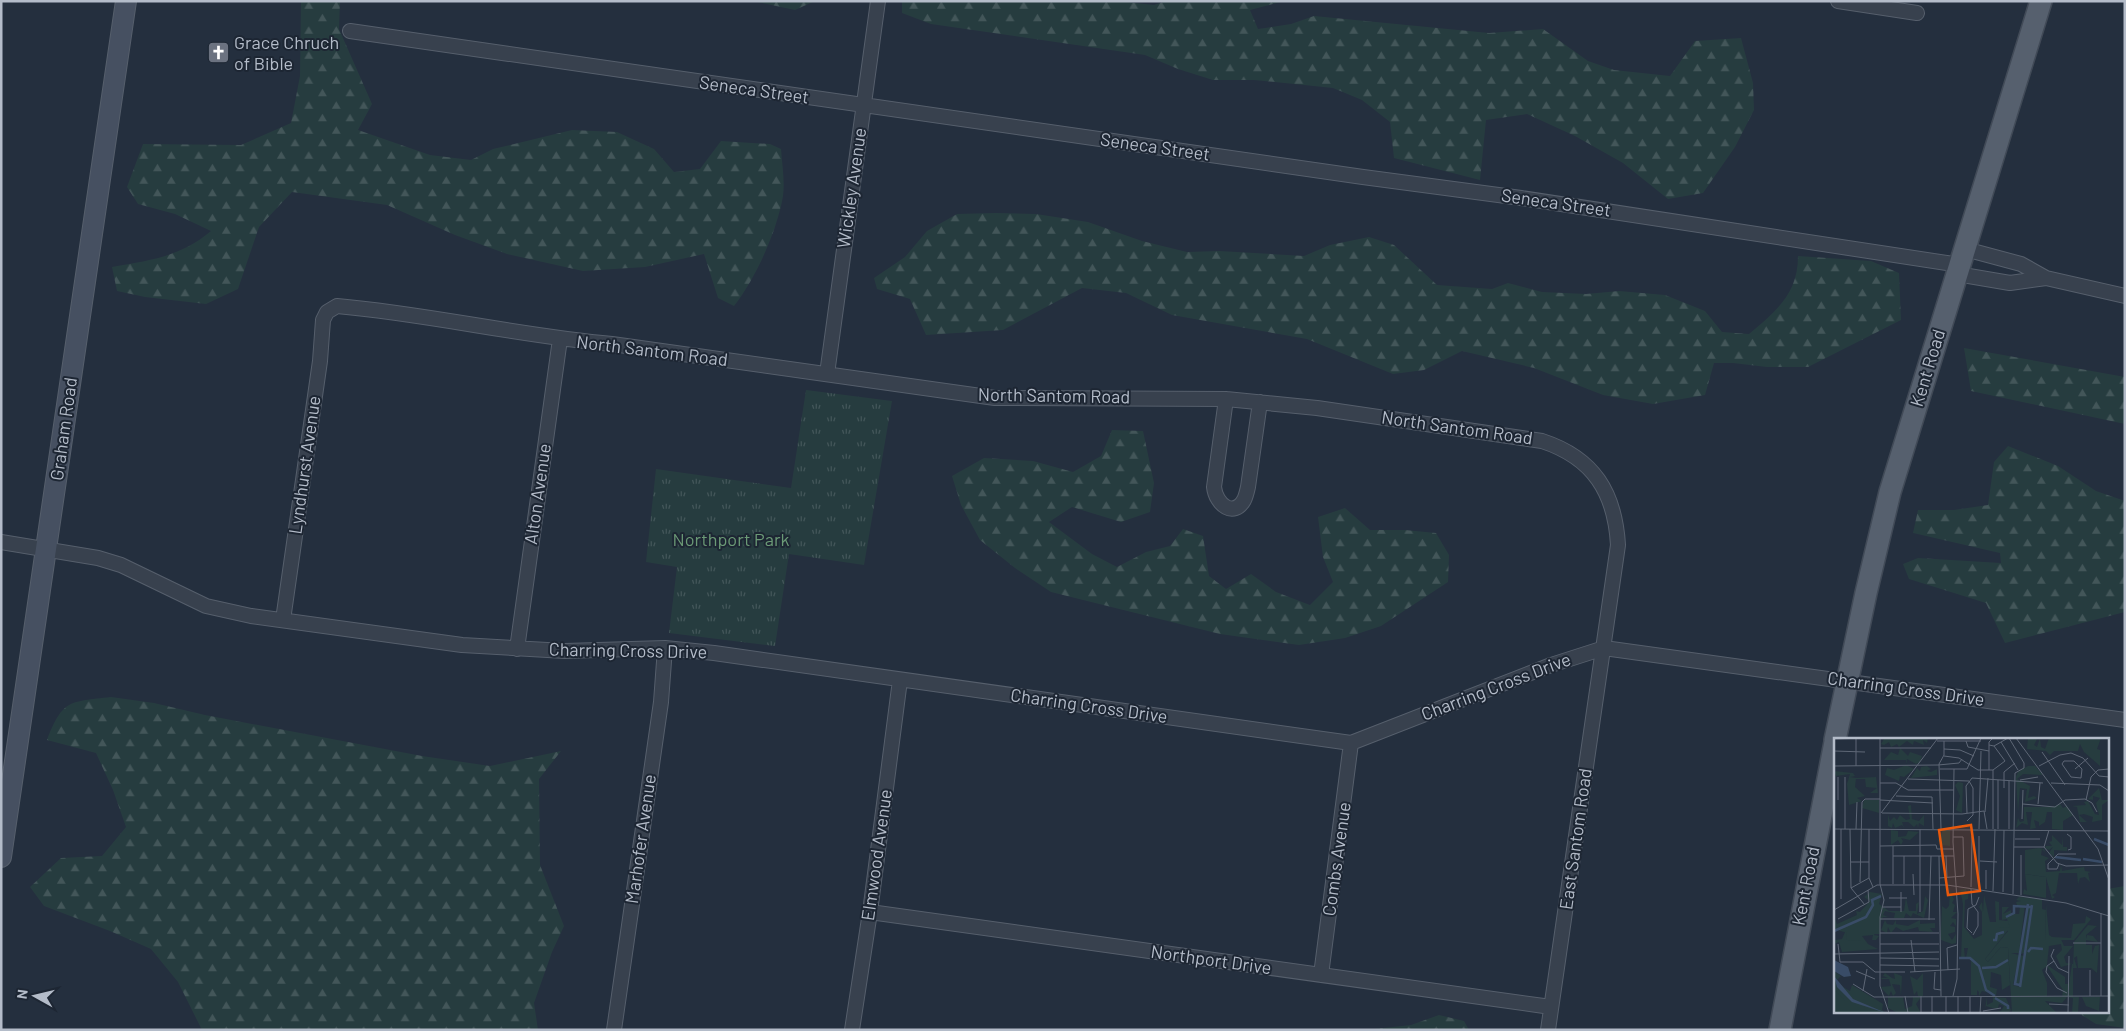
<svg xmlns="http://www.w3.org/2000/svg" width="2126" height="1031" font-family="Barlow,sans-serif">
  <defs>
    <pattern id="forest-firs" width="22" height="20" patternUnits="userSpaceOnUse" patternTransform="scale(1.25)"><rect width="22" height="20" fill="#263c3f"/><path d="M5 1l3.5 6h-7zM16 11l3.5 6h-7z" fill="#435659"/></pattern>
    <pattern id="park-tufts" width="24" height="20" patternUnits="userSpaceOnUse" patternTransform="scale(1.25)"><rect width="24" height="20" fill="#263c3f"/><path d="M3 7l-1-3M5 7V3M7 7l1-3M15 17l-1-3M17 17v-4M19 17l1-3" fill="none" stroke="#435659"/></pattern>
  </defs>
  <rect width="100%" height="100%" fill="#242f3e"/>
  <path fill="url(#forest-firs)" d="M 301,1 L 340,1 L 339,29 L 372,104 L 358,130 L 430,155 L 471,160 L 493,149 L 572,130 L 617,132 L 654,149 L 674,172 L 700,169 L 721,141 L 770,144 L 781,149 C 782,164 785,181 783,196 C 777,231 756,278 734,306 L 718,298 L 704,254 L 645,267 L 583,271 L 507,254 L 455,235 L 387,205 L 292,192 L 259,227 L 238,289 L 206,304 L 145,297 L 117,291 L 112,267 C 151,260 180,257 211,231 L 175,214 L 138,204 L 127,187 L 143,144 L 241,145 L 291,123 L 300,76 Z
    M 753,1 L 815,1 L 795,10 Z
    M 902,1 L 1118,1 L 1154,5 L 1166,1 L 1284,1 L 1250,10 L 1258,29 L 1291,24 L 1314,16 L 1489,33 L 1543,29 L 1588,61 L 1614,70 L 1670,76 L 1695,41 L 1741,38 L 1753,83 L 1754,110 L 1735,147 L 1703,193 L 1668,199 L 1623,163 L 1575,136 L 1527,114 L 1486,120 L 1480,180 L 1394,158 L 1390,122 L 1362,100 L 1333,88 L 1254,80 L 1213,80 L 1178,69 L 1145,55 L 931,24 L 902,13 Z
    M 996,213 L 1036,214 L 1088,222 L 1142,241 L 1187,252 L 1219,251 L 1304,256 L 1330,245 L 1369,237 L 1394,245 L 1437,285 L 1492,289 L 1508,283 L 1542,292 L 1586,294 L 1619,291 L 1665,295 L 1705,311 L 1722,332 L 1749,334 C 1776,311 1798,294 1798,256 L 1871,261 L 1899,273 L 1901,320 L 1808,367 L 1767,367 L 1733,363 L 1714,363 L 1705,395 L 1653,404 L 1603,395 L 1534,368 L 1462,351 L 1424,370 L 1393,374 L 1307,339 L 1172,315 L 1126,293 L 1082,288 L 1003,330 L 926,335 L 910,299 L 877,289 L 874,278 L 905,257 L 927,231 L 957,214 Z
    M 1964,348 L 2125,377 L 2125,424 L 1971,391 Z
    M 1112,430 L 1143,431 L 1154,483 L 1150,512 L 1121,522 L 1072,507 L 1049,522 L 1092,554 L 1117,567 L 1146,552 L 1170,546 L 1183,529 L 1203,536 L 1209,576 L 1226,589 L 1251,574 L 1276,592 L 1310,605 L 1333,582 L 1323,557 L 1318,517 L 1345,508 L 1370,530 L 1405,530 L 1436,533 L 1449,555 L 1448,582 L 1381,626 L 1345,638 L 1299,645 L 1220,634 L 1051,592 L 1015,568 L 980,540 L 961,505 L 952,476 L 984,458 L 1033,461 L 1073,472 L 1101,456 Z
    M 2008,446 L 2058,466 L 2096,491 L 2125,501 L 2125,612 L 2005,643 L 1986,603 L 1909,579 L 1903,564 L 1918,558 L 2001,563 L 2000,553 L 1913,533 L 1918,510 L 1954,510 L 1988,505 L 1994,462 Z
    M 111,697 L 154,703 L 205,715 L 422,756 L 490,766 L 561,751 L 539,779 L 540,865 L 564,926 L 552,952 L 534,1003 L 538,1030 L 202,1030 L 178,982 L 151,949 L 110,931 L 44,906 L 30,887 L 61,858 L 102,856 L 126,827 L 113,790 L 96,753 L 47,740 C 63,699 69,702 111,697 Z
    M 2125,886 L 2125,1028 L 2096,1024 L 2077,1012 L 2107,1012 L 2107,889 Z
    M 1439,1015 L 1464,1021 L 1469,1030 L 1365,1030 L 1411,1025 Z"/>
  <path fill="url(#park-tufts)" d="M 806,390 L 892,401 L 864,565 L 789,554 L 775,646 L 669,633 L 677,567 L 646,562 L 656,469 L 791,488 Z"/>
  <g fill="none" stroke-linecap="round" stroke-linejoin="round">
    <defs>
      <path id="minor" d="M 1838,1 L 1917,13
        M 350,31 L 1363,177 L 1521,198 L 1960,265
        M 1965,249 L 2021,264 L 2046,278 L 2125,296
        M 1957,274 L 2010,283 L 2046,278
        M 827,374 L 878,1
        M 1226,399 L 1214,487 C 1216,505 1234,518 1244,500 C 1246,496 1247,491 1248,487 L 1260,402
        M 1,542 L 98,558 L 121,565 L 206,606 L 251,616 L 462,645 L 565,651 L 665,648 L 714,653 L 1351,743 L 1551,665 L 1604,648 L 2125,720
        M 283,620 L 320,361 L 323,320 L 327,312 L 337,306 C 429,314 520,336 612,344 L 995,398 L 1226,399 L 1317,408 L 1542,441 C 1594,458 1615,493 1618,545 L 1548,1030
        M 517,649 L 560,339
        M 870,912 L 1551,1007
        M 1321,975 L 1351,743
        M 614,1030 L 661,702 L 665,648
        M 852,1030 L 870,912 L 900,680"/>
      <path id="secondary" d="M 1,857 L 126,1"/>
      <path id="primary" d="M 1835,740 L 1866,593 L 1890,492 L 2041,1
        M 1780,1030 L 1835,742"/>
    </defs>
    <use href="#minor" stroke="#565f6c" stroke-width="16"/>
    <use href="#secondary" stroke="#565f6c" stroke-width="22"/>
    <use href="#primary" stroke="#414a57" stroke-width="24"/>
    <use href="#minor" stroke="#38414e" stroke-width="14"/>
    <use href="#secondary" stroke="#465061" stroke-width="20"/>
    <use href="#primary" stroke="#56606e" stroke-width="21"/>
  </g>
  <defs>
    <symbol id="church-square" viewBox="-11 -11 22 22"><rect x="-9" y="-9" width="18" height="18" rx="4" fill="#6b7280" stroke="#1d2633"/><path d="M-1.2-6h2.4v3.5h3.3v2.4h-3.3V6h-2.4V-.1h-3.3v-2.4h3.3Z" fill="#fff"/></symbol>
  </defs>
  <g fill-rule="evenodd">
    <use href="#church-square" x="206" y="40" width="25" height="25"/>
  </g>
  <g text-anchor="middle" stroke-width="4" stroke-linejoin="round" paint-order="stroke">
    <g font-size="18" fill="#b4bcc9" stroke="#1d2633" text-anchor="start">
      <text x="234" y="49">Grace Chruch<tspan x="234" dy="21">of Bible</tspan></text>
    </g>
    <g font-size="18" fill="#b4bcc9" stroke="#1d2633">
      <text transform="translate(754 90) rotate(8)" y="6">Seneca Street</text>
      <text transform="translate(1155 147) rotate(8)" y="6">Seneca Street</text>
      <text transform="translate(852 188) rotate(-82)" y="6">Wickley Avenue</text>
      <text transform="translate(1556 203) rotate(8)" y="6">Seneca Street</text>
      <text transform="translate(652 351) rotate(7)" y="6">North Santom Road</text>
      <text transform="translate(1928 368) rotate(-73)" y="6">Kent Road</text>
      <text transform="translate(1054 396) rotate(1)" y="6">North Santom Road</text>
      <text transform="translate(1457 428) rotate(8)" y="6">North Santom Road</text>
      <text transform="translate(64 429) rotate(-82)" y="6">Graham Road</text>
      <text transform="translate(305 465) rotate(-82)" y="6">Lyndhurst Avenue</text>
      <text transform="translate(538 494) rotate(-82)" y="6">Alton Avenue</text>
      <text transform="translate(628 651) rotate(1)" y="6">Charring Cross Drive</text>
      <text transform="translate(1496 687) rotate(-21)" y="6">Charring Cross Drive</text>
      <text transform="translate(1906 689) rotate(8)" y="6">Charring Cross Drive</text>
      <text transform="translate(1089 706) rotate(8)" y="6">Charring Cross Drive</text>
      <text transform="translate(641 839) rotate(-82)" y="6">Marhofer Avenue</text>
      <text transform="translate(1576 839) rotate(-82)" y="6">East Santom Road</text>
      <text transform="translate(877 855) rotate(-82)" y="6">Elmwood Avenue</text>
      <text transform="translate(1337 859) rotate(-82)" y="6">Combs Avenue</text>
      <text transform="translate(1806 886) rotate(-79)" y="6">Kent Road</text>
      <text transform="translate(1211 960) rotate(8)" y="6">Northport Drive</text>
    </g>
    <g font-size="18" fill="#6b9a76" stroke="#1d2633">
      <text x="731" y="546">Northport Park</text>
    </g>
  </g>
  <g transform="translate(1834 738)">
    <rect width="275" height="275" fill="#242f3e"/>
    <path d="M 191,136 L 212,139 L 212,160 L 189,156 L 190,151 L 193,153 ZM 185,159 L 208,161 L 208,171 L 212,172 L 211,201 L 227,201 L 230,208 L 239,208 L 230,219 L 232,225 L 239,226 L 239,259 L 245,259 L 244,275 L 238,275 L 239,260 L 233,259 L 228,265 L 211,263 L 223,275 L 178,275 L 174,210 L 167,209 L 154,224 L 151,221 L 174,193 L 163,192 L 164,189 L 175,189 L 173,181 L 168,182 L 168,169 L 175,169 L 169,176 L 177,172 L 177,176 L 185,176 L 186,168 L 191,167 L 185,215 L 177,215 L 185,217 L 179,247 L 186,249 L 199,167 L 183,167 L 182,164 L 187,163 L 182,162 ZM 227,206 L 228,212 L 222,218 L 227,229 L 238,226 L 235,246 L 231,246 L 231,239 L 213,227 L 215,208 ZM 213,228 L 229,252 L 228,259 L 213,258 L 213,245 L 208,232 ZM 197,167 L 190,215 L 187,216 L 193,168 ZM 186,217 L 190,218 L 185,247 L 181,246 Z" fill="#263c3f" fill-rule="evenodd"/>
    <path d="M 94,0 L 93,5 L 89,2 L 90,7 L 80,3 L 79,7 L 73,3 L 65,9 L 63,6 L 57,9 L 55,4 L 50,7 L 47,6 L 50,1 ZM 194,0 L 203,1 L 200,7 L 203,9 L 206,0 L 207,9 L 211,11 L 215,0 L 267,0 L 263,11 L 266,12 L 266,28 L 250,14 L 246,6 L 244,13 L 220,13 L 216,17 L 212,13 L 193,11 ZM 66,10 L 74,18 L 76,14 L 88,18 L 86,24 L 82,26 L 73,21 L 72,26 L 72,22 L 50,22 L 57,14 L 64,17 ZM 72,27 L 80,31 L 70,39 L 66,38 L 65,43 L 51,37 L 53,30 L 60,32 ZM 93,28 L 97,31 L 93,33 L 97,34 L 103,31 L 103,37 L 77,40 L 83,30 L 86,33 L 87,29 ZM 194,28 L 201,28 L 209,37 L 189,36 L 183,41 L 196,48 L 194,60 L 200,58 L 203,60 L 191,64 L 193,51 L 186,50 L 184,74 L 182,39 L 184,34 ZM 0,33 L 19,35 L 21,38 L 16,39 L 22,40 L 42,39 L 44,55 L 36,55 L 43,50 L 32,49 L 31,41 L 22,41 L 21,49 L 31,58 L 23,60 L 28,63 L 15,67 L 13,46 L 16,36 L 2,38 ZM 124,44 L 129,45 L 128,75 L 122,72 L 126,58 L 121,47 ZM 265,50 L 268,62 L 275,62 L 268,67 L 268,82 L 258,84 L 259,79 L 250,76 L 245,77 L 253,84 L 246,84 L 243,69 L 238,68 L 252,67 L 250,64 L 254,63 L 261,76 L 265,77 L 262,65 L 266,60 L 259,58 L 259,62 L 254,61 ZM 77,67 L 78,81 L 85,83 L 90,77 L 90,88 L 85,85 L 84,90 L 83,86 L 80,89 L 74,84 L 68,84 L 70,90 L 68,87 L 61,90 L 59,85 L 58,90 L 54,88 L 54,77 L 56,83 L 60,79 L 63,82 L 66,77 L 72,82 L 76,81 L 74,68 ZM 190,69 L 218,69 L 219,83 L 218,74 L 213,74 L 211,84 L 205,88 L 205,84 L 200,82 L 202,90 L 196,91 L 198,74 L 192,74 L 194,87 L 188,85 L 182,90 L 184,80 L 186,84 L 190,83 ZM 57,92 L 64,93 L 64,99 L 72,98 L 74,93 L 85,94 L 76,102 L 67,100 L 69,103 L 67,107 L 64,102 L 57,107 ZM 109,92 L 116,92 L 116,108 L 106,107 L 104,102 ZM 218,97 L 228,107 L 229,98 L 229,109 L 233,109 L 233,113 L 220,112 L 220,119 L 215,115 L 219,109 L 215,112 L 211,110 L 212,108 L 218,108 L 215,104 L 218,103 ZM 205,110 L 210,111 L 211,114 L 208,111 L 207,117 L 215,120 L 211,123 L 212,134 L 226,133 L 227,127 L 228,133 L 250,129 L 251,133 L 257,134 L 254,135 L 256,144 L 251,139 L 246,140 L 244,146 L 243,135 L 225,135 L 222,155 L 218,157 L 221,159 L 218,161 L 212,139 L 191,136 L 191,112 ZM 135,149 L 134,161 L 131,162 L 130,189 L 140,201 L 148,197 L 148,174 L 145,169 L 148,164 L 149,174 L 150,157 L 156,184 L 162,184 L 161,163 L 165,164 L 165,182 L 174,183 L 176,190 L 164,189 L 164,192 L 174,192 L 151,221 L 154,224 L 167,209 L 174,210 L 176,247 L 168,252 L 167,237 L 157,234 L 156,249 L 163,251 L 162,257 L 148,253 L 145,258 L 145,254 L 143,252 L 143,257 L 137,257 L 137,221 L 132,220 L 134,210 L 130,210 L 131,221 L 127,221 L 129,166 L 126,152 L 132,151 L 133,156 ZM 36,154 L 48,156 L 45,166 L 55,173 L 70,173 L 72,160 L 75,173 L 82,173 L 82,166 L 85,164 L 83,176 L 89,173 L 91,158 L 94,162 L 90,180 L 79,175 L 77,179 L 72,175 L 70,180 L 60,180 L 61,175 L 51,173 L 49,177 L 54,179 L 49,179 L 40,197 L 45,198 L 42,202 L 38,202 L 39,197 L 28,198 L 34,206 L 44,211 L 8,214 L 5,204 L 0,206 L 0,198 L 1,202 L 8,201 L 11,194 L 0,191 L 0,178 L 3,186 L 23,177 L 22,173 L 26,174 L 36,163 L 30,159 ZM 116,154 L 120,161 L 118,165 L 121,167 L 119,174 L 123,174 L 117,180 L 122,181 L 122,188 L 119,184 L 116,188 L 121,189 L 121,194 L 114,196 L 118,202 L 122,196 L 122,205 L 118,206 L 107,202 L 107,193 L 108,168 L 112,171 L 115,168 ZM 212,167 L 215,197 L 218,199 L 237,200 L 239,186 L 251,185 L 252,178 L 257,181 L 240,202 L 211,202 ZM 51,182 L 53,186 L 59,187 L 62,182 L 62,186 L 74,188 L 86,182 L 86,186 L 101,185 L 101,190 L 96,190 L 99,194 L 85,193 L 84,189 L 69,193 L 62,189 L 57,195 L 54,189 L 53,195 L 47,192 ZM 254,187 L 263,188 L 252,197 L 253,201 L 253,197 L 259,198 L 264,204 L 252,202 L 252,207 L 258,207 L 258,216 L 261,208 L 265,207 L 263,235 L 257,230 L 244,230 L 243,218 L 240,220 L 243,230 L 239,230 L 240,204 ZM 0,233 L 7,238 L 3,242 L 9,249 L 16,253 L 18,247 L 49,266 L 48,272 L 52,275 L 0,274 ZM 51,235 L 58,240 L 61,241 L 60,235 L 68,238 L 67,258 L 66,247 L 58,246 L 62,255 L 59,258 L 57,253 L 55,258 L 49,252 L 47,249 L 57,248 L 55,241 L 48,241 L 47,240 L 54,240 L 49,238 ZM 89,235 L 89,258 L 84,258 L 83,253 L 80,257 L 76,238 L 83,242 ZM 54,259 L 69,259 L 71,271 L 78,268 L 79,259 L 87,259 L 82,266 L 87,275 L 64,275 L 54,270 ZM 153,259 L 153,267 L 159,264 L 159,259 L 172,260 L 177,272 L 174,275 L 157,275 L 167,273 L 170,268 L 165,266 L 164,270 L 158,270 L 152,268 L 151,271 ZM 248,259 L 266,259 L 265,273 L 252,268 Z" fill="#263c3f"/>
    <path d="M 30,62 L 45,62 L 45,75 L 28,70 ZM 226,66 L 229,70 L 233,68 L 239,77 L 229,83 L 229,92 L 218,91 L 218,69 ZM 36,172 L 47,172 L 46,196 L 27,196 L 27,203 L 13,202 L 12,194 L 6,193 L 6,190 ZM 0,251 L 11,263 L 11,275 L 0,275 Z" fill="#263c3f"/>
    <path d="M 0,222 L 14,229 L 17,238 L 10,239 L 0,233 ZM 0,238 L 19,261 L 52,275 L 18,264 L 3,249 Z" fill="#394c67"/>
    <path fill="none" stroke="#394c67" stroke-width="2.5" d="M 260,101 L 275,107M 221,119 L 247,122M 249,121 L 268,124M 172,179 L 180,175 L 180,168 L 198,169M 0,193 L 32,179 L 39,167 L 38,162 L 47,158M 159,202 L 162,202 L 163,196 L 170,194M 194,214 L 197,210 L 209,211M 125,220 L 136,220 L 145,228 L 152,252 L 161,258M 148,230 L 162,229 L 174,222M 186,247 L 181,246 L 194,166M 186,249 L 198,167M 161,260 L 174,268 L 174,271"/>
    <path fill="none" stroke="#5e6776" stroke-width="1" d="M 46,0 L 46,146 L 50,162 L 46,179 L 46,248 L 55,275M 175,0 L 190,25M 182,0 L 264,111 L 275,142M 0,1 L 31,0M 22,1 L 22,28M 103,3 L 147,3M 132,3 L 134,9 L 155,13M 167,4 L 184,32M 160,8 L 174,0M 46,10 L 97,10M 110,11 L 126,12 L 140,18M 0,13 L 31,14M 208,14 L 231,47M 110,18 L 125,20 L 144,32 L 159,32 L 171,23 L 160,8 L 155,7M 240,23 L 248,31 L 247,40 L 237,39 L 228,26 L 230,23 ZM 0,28 L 104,27 L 125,25 L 128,21M 205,28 L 226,17 L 237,15 L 249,20 L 265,38 L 275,39M 106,31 L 133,31 L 147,0M 241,31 L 254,20M 155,32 L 155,4 L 159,0M 74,41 L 135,43 L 139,50 L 139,77 L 133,83M 186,42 L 204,39M 46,45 L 62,45 L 74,52 L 120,52M 217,45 L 266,47 L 275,53M 170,50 L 170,34 L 181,25M 62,58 L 98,59 L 99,91M 4,62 L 4,39M 46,62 L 99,65M 252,62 L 257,39 L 264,32 L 275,31M 189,66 L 221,69 L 231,62 L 251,61 L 258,65 L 263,74M 204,66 L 206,45M 151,74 L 154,40M 47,75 L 104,0M 48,75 L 128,76 L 150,73 L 153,91M 133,75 L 132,48 L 138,40 L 209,45M 188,81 L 189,52M 0,91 L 275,93M 11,91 L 11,39M 16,91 L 17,150M 22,91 L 23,64M 35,91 L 35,140 L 39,149M 107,91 L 105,26 L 110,17 L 110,3M 145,91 L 147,13M 159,91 L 159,32M 164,91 L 164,42M 175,91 L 175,42M 215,92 L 210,109 L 223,125 L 232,128 L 275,127M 233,96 L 237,99 L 237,111 L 234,112M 181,101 L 206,101M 46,108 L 102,107 L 103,111 L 120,111M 59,108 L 59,146M 180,109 L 210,109M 59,118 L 120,118M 70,118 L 70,146M 105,118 L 107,258M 112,118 L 113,140M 146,123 L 163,124M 17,124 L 35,124M 225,126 L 223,131 L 214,131 L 214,126 L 224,116 L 242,116M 79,136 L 80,157M 105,140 L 130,138 L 129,99 L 119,99M 26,144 L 28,64 L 31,61 L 46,61M 145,147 L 145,98M 137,149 L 138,98M 17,150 L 31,167M 17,150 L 35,140M 137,151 L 138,166 L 144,174 L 144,188 L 139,197M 152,151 L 152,132M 159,153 L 161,91M 169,154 L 170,92M 179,156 L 181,35 L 190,30 L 190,25M 187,157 L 187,117M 55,160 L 73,160M 7,161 L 7,91M 48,169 L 67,169M 0,172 L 43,147 L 113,147 L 232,165 L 275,178M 67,174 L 67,154M 86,174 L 86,91M 4,181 L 35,164 L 34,152M 46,181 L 101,181M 95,182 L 97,118M 46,195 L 105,195M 138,195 L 133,190 L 134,171 L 142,167 L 145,159M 77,202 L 81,234M 239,205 L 267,205M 4,206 L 6,224 L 29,224 L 41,234 L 71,234M 46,206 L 105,206M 220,211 L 217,218 L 224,230 L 235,235M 0,216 L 105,214M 46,220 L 105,221M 220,223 L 213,228 L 212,234 L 223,250 L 233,255M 46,227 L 105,228M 114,232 L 113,210 L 123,207M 256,232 L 256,258M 22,233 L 41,241M 76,234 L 126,231M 101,234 L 100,251 L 107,252M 19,246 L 40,259 L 275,258M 29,253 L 33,231M 71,258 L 74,275M 119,258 L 123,241 L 124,176 L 119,104 L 120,31M 136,258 L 136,275M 267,258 L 267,175M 215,266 L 235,267M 149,273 L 167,270M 87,275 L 87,258M 98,275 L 98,258M 112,275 L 112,258M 124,275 L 124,258M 146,275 L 147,258M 234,275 L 235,218"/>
    <path fill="#e8590c" fill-opacity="0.15" stroke="#e8590c" stroke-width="2.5" d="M 137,87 L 146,153 L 114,157 L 105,92 Z"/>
    <rect width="275" height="275" fill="none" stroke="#b4bcc9" stroke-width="2.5"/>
  </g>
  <rect width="2126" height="1031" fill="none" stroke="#b4bcc9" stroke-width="5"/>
  <g transform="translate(35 996) rotate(278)" stroke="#1d2633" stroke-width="4" paint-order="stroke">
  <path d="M0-4L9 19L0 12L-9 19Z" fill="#b4bcc9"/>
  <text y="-8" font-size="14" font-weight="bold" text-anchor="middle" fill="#b4bcc9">N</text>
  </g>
</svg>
